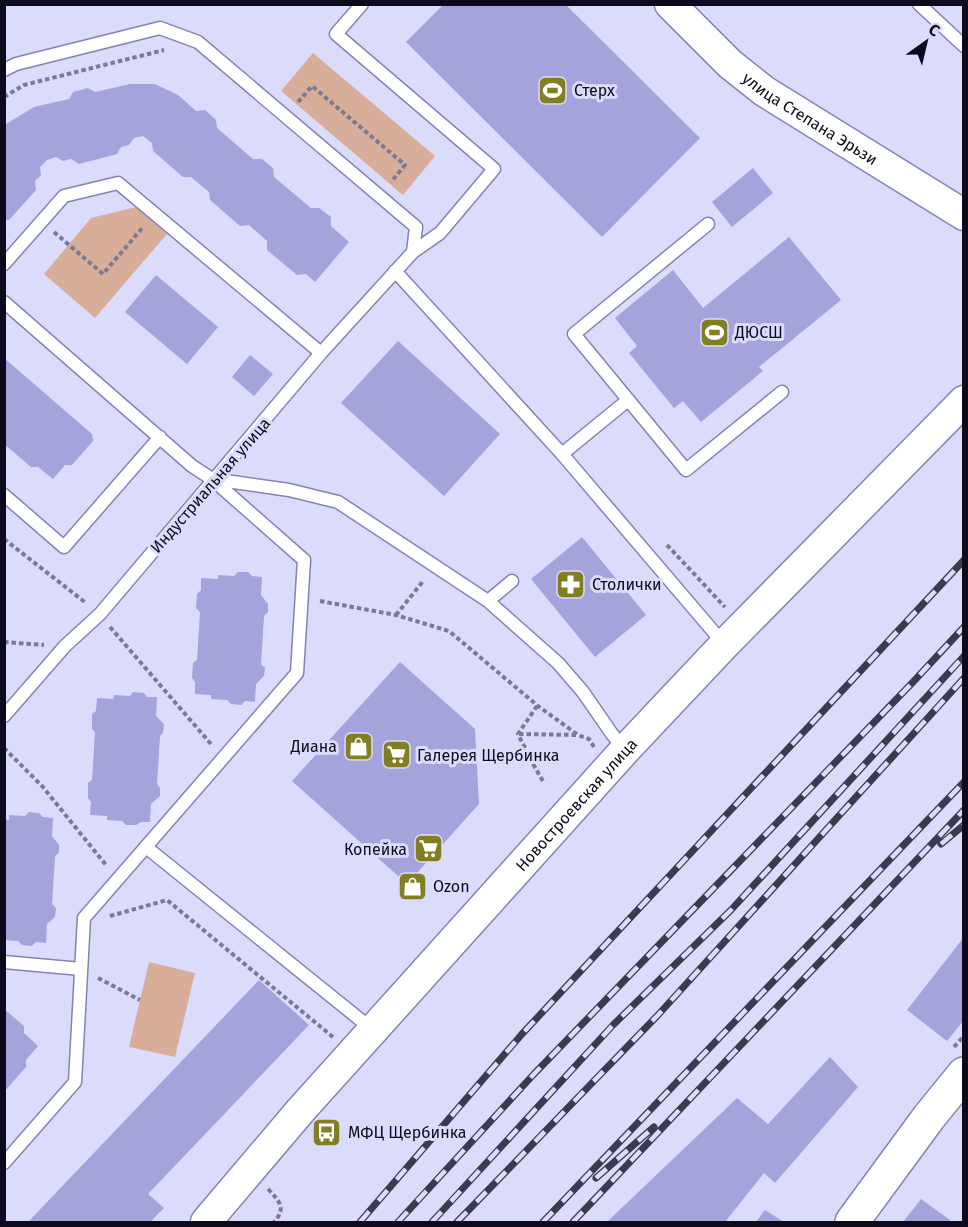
<svg xmlns="http://www.w3.org/2000/svg" width="968" height="1227" font-family="'Fira Sans',sans-serif">
  <rect width="100%" height="100%" fill="#dbdbfc"/>
  <path fill="#d8ad99" d="M 313,53 L 435,156 L 403,195 L 281,91 Z
    M 136,207 L 167,234 L 95,318 L 44,274 L 91,218 Z
    M 149,962 L 195,973 L 175,1057 L 129,1047 Z"/>
  <path fill="#a4a3db" d="M 444,4 L 565,4 L 700,138 L 602,237 L 406,42 Z
    M 130,84 L 155,84 L 178,95 L 196,111 L 205,110 L 216,120 L 217,128 L 253,159 L 262,159 L 273,168 L 274,177 L 311,208 L 319,208 L 331,217 L 331,226 L 349,242 L 315,282 L 306,274 L 297,275 L 267,250 L 267,241 L 249,225 L 240,226 L 210,200 L 209,192 L 191,177 L 183,177 L 153,151 L 152,143 L 143,136 L 134,138 L 129,145 L 121,147 L 117,154 L 79,164 L 71,159 L 63,161 L 56,157 L 47,160 L 40,167 L 41,175 L 35,181 L 36,190 L 9,220 L 4,220 L 4,126 L 6,124 L 34,107 L 69,99 L 73,92 L 88,88 L 95,92 Z
    M 753,168 L 773,193 L 732,227 L 712,202 Z
    M 789,237 L 841,300 L 759,367 L 763,371 L 701,422 L 683,401 L 674,408 L 629,353 L 637,346 L 615,318 L 673,270 L 703,308 Z
    M 156,275 L 218,327 L 187,364 L 125,312 Z
    M 398,341 L 500,434 L 444,496 L 341,403 Z
    M 250,355 L 273,374 L 254,396 L 232,377 Z
    M 4,358 L 92,434 L 93,441 L 72,465 L 65,465 L 53,479 L 38,467 L 31,467 L 4,444 Z
    M 582,537 L 646,615 L 595,657 L 531,579 Z
    M 238,572 L 248,572 L 252,576 L 262,577 L 261,595 L 268,604 L 268,612 L 264,616 L 261,664 L 265,668 L 264,676 L 256,684 L 255,702 L 245,701 L 241,705 L 231,704 L 227,700 L 211,699 L 211,695 L 195,694 L 195,682 L 192,678 L 193,663 L 197,660 L 200,612 L 196,608 L 197,594 L 201,590 L 201,578 L 218,579 L 218,575 L 234,576 Z
    M 400,662 L 475,729 L 479,804 L 407,884 L 292,781 Z
    M 133,692 L 144,693 L 147,697 L 157,697 L 156,716 L 164,724 L 163,733 L 160,736 L 157,784 L 160,788 L 160,796 L 151,804 L 150,822 L 141,822 L 136,825 L 126,825 L 122,821 L 107,820 L 107,816 L 90,815 L 91,802 L 88,798 L 88,783 L 92,780 L 95,732 L 92,729 L 92,714 L 96,711 L 97,698 L 113,699 L 114,695 L 130,696 Z
    M 29,812 L 39,813 L 43,817 L 53,818 L 52,836 L 59,845 L 59,853 L 55,856 L 52,904 L 56,908 L 55,917 L 47,924 L 46,943 L 36,942 L 32,946 L 22,945 L 18,941 L 4,940 L 4,819 L 9,820 L 9,815 L 25,816 Z
    M 964,937 L 964,1020 L 947,1041 L 907,1010 Z
    M 259,980 L 309,1025 L 148,1194 L 164,1208 L 150,1222 L 28,1222 Z
    M 4,1009 L 24,1026 L 24,1033 L 38,1046 L 26,1060 L 26,1067 L 4,1092 Z
    M 830,1057 L 858,1087 L 775,1183 L 764,1173 L 725,1222 L 607,1222 L 737,1098 L 768,1124 Z
    M 921,1199 L 950,1220 L 948,1222 L 903,1222 Z
    M 765,1210 L 784,1222 L 756,1222 Z"/>
  <g fill="none" stroke-linecap="round" stroke-linejoin="round">
    <defs>
      <path id="service" d="M 919,4 L 964,46
        M 4,70 L 16,64 L 160,28 L 198,42 L 416,227 L 413,252
        M 708,224 L 574,334 L 686,470 L 782,392
        M 4,264 L 64,196 L 118,183 L 321,353
        M 395,271 L 562,454 L 724,644
        M 4,302 L 192,466 L 212,479 L 289,490 L 338,502 L 488,601 L 558,663 L 583,692 L 612,734 L 625,750
        M 562,454 L 628,400
        M 4,495 L 64,547 L 160,437
        M 488,601 L 512,581
        M 4,716 L 65,646 L 100,614 L 321,353 L 413,252 L 440,233 L 494,169 L 336,34 L 362,4
        M 146,847 L 373,1030
        M 4,962 L 81,969
        M 4,1163 L 75,1082 L 84,918 L 297,673 L 304,560 L 212,479"/>
      <g id="tertiary">
        <path id="s1" d="M 670,4 L 730,64 L 764,91 L 964,215"/>
        <path id="s2" d="M 206,1222 L 301,1110 L 625,750 L 724,645 L 964,401"/>
      </g>
      <path id="secondary" d="M 852,1222 L 929,1117 L 964,1074"/>
    </defs>
    <use href="#service" stroke="#8583b6" stroke-width="15"/>
    <use href="#tertiary" stroke="#8583b6" stroke-width="33"/>
    <use href="#secondary" stroke="#8583b6" stroke-width="36"/>
    <path stroke="#7b7a94" stroke-width="4" stroke-dasharray="4.5 3" stroke-linecap="butt" d="M 4,97 L 24,85 L 164,50
      M 298,102 L 312,86 L 405,165 L 391,182
      M 54,232 L 103,274 L 144,226
      M 4,539 L 86,603
      M 667,545 L 725,607
      M 320,601 L 396,615 L 449,631 L 538,706 L 578,735 L 589,739 L 594,747
      M 396,615 L 424,580
      M 110,627 L 211,744
      M 4,642 L 44,645
      M 537,706 L 518,734 L 533,764 L 544,783
      M 519,734 L 577,735
      M 4,748 L 42,786 L 106,865
      M 110,916 L 167,900 L 333,1037
      M 98,978 L 140,1000
      M 954,1047 L 964,1036
      M 268,1189 C 279,1201 287,1208 274,1222"/>
    <use href="#service" stroke="#fff" stroke-width="12"/>
    <use href="#tertiary" stroke="#fff" stroke-width="30"/>
    <use href="#secondary" stroke="#fff" stroke-width="33"/>
    <defs>
      <path id="rail" d="M 941,844 L 964,825
        M 596,1178 L 654,1127
        M 360,1222 L 522,1034 L 964,560
        M 398,1222 L 534,1074 L 914,681 L 964,627
        M 432,1222 L 613,1025 L 731,910 L 964,656
        M 457,1222 L 658,1015 L 964,678
        M 543,1222 L 964,782
        M 573,1222 L 964,810"/>
    </defs>
    <use href="#rail" stroke="#3b3a4f" stroke-width="7"/>
    <use href="#rail" stroke="#dbdbfc" stroke-width="4.5" stroke-dasharray="14" stroke-linecap="butt"/>
  </g>
  <defs>
    <symbol id="stadium-square" viewBox="-11 -11 22 22"><rect x="-9" y="-9" width="18" height="18" rx="4" fill="#837d24" stroke="#dbdbfc"/><path d="M0-5a6.5 5 0 1 0 0 10a6.5 5 0 1 0 0-10ZM-3.5-1.8h7v3.6h-7Z" fill="#fff"/></symbol>
    <symbol id="pharmacy-square" viewBox="-11 -11 22 22"><rect x="-9" y="-9" width="18" height="18" rx="4" fill="#837d24" stroke="#dbdbfc"/><path d="M-2-6h4v4h4v4h-4v4h-4v-4h-4v-4h4Z" fill="#fff"/></symbol>
    <symbol id="shop-square" viewBox="-11 -11 22 22"><rect x="-9" y="-9" width="18" height="18" rx="4" fill="#837d24" stroke="#dbdbfc"/><path d="M-5-2.5h2.3a2.7 3.5 0 0 1 5.4 0H5L5.5 6h-11ZM-1.5-2.5h3a1.5 2.3 0 0 0-3 0Z" fill="#fff"/></symbol>
    <symbol id="supermarket-square" viewBox="-11 -11 22 22"><rect x="-9" y="-9" width="18" height="18" rx="4" fill="#837d24" stroke="#dbdbfc"/><path d="M-6-5.5h2.5l.6 2H6L4.5 2H-2.5L-4.4-4H-6ZM-1.5 3.2a1.3 1.3 0 1 0 .1 0ZM3 3.2a1.3 1.3 0 1 0 .1 0Z" fill="#fff"/></symbol>
    <symbol id="bus-square" viewBox="-11 -11 22 22"><rect x="-9" y="-9" width="18" height="18" rx="4" fill="#837d24" stroke="#dbdbfc"/><path d="M-5-6H5V4H4V6H2V4H-2V6H-4V4H-5ZM-3.5-4V0h7V-4ZM-3.5 1.2v1.5H-2V1.2ZM2 1.2v1.5H3.5V1.2Z" fill="#fff"/></symbol>
  </defs>
  <g fill-rule="evenodd">
    <use href="#stadium-square" x="536" y="74" width="33" height="33"/>
    <use href="#stadium-square" x="698" y="316" width="33" height="33"/>
    <use href="#pharmacy-square" x="554" y="568" width="33" height="33"/>
    <use href="#shop-square" x="342" y="730" width="33" height="33"/>
    <use href="#supermarket-square" x="380" y="738" width="33" height="33"/>
    <use href="#supermarket-square" x="412" y="832" width="33" height="33"/>
    <use href="#shop-square" x="396" y="870" width="33" height="33"/>
    <use href="#bus-square" x="310" y="1116" width="33" height="33"/>
  </g>
  <g text-anchor="middle" stroke-width="6" stroke-linejoin="round" paint-order="stroke">
    <g font-size="16" fill="#0c0a1c" stroke="#dbdbfc" text-anchor="start">
      <text x="574" y="96">Стерх</text>
      <text x="735" y="338">ДЮСШ</text>
      <text x="592" y="590">Столички</text>
      <text x="337" y="752" text-anchor="end">Диана</text>
      <text x="417" y="761">Галерея Щербинка</text>
      <text x="407" y="855" text-anchor="end">Копейка</text>
      <text x="433" y="892">Ozon</text>
      <text x="348" y="1138">МФЦ Щербинка</text>
    </g>
    <g font-size="16" fill="#0c0a1c" stroke="#dbdbfc">
      <text dy="6" stroke="none"><textPath href="#s1" startOffset="182">улица Степана Эрьзи</textPath></text>
      <text transform="translate(210 485) rotate(-49)" y="6">Индустриальная улица</text>
      <text dy="6" stroke="none"><textPath href="#s2" startOffset="558">Новостроевская улица</textPath></text>
    </g>
  </g>
  <rect width="968" height="1227" fill="none" stroke="#0c0a1c" stroke-width="12"/>
  <g transform="translate(926 42) rotate(34)" stroke="#dbdbfc" stroke-width="4.5" paint-order="stroke">
  <path d="M0-4.5L10 22L0 15L-10 22Z" fill="#0c0a1c"/>
  <text y="-9" font-size="16" font-weight="bold" text-anchor="middle" fill="#0c0a1c">С</text>
  </g>
</svg>
